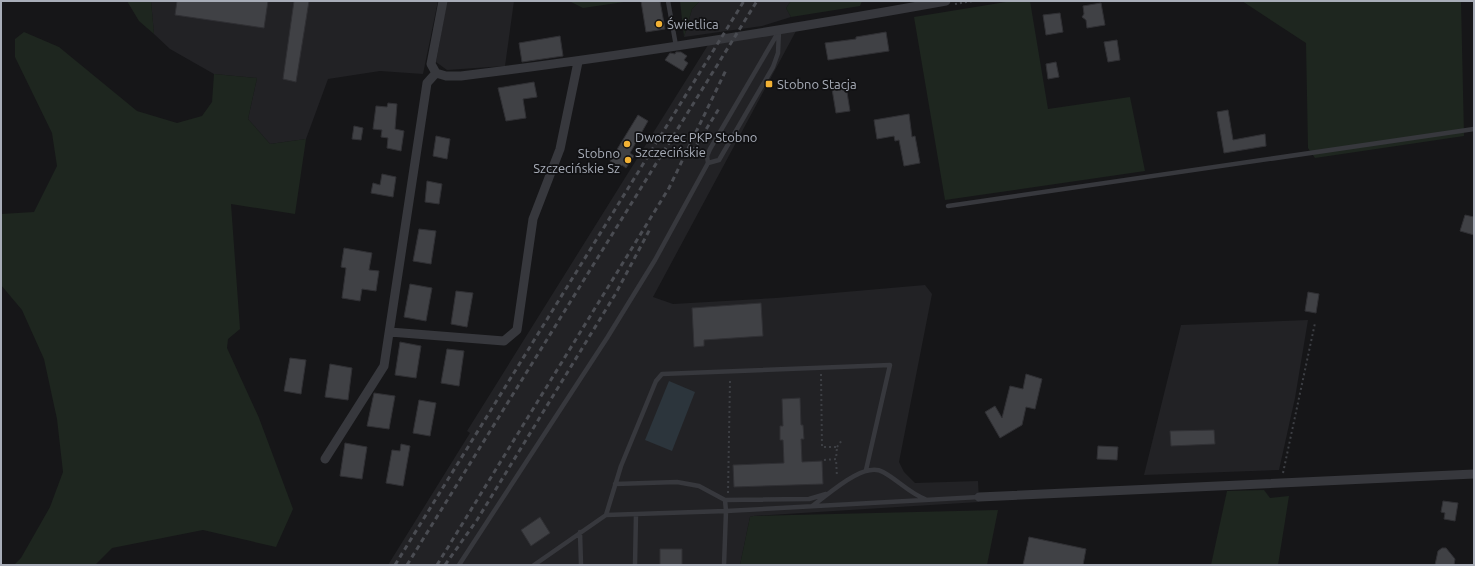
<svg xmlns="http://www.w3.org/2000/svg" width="1475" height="566" font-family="Ubuntu,sans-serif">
  <rect width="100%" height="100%" fill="#161618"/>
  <path fill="#222225" d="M 151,1 L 438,1 L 423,74 L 380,71 L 328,79 L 306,139 L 270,144 L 248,119 L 257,78 L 214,74 L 170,49 L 154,34 Z
    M 447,1 L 514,1 L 505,66 L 447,70 L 436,62 Z
    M 700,1 L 791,1 L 786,8 L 791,17 L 762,26 L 684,37 L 692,9 Z
    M 796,31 L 653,297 L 673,304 L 776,298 L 925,285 L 932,294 L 899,462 L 904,472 L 915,483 L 978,481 L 979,502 L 753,516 L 750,517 L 740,565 L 388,565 L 470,433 L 467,431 L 708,45 Z
    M 1308,320 L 1295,398 L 1279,470 L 1144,475 L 1181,325 Z"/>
  <path fill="#1e261f" d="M 127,1 L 151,1 L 154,34 L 139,21 Z
    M 569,1 L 631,1 L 583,8 Z
    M 680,1 L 700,1 L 692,9 L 684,37 Z
    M 791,1 L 862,1 L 860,6 L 791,17 L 786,8 Z
    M 1012,1 L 1030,1 L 1048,109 L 1130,97 L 1145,171 L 945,200 L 914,17 Z
    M 1242,1 L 1461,1 L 1464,136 L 1315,158 L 1308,148 L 1306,43 Z
    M 24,32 L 59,47 L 137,111 L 177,123 L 202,116 L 212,102 L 214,74 L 257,78 L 248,119 L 270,144 L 306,139 L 295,214 L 231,204 L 240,329 L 228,339 L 227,348 L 259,418 L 293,509 L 276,547 L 203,530 L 112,548 L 95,565 L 14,565 L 21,558 L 50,507 L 63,472 L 57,419 L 44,359 L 22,310 L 1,285 L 1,214 L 34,212 L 57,166 L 52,133 L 15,57 L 15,39 Z
    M 1264,490 L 1270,498 L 1289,496 L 1278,565 L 1211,565 L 1227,491 Z
    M 998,510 L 987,565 L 740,565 L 750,517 L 753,516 Z"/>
  <path fill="#2c353c" d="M 669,381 L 695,392 L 672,451 L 645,440 Z"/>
  <path fill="#404145" stroke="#303034" d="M 177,1 L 268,1 L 264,28 L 175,15 Z
    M 294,1 L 309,1 L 296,82 L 283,79 Z
    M 641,1 L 660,1 L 665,29 L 646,32 Z
    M 1101,3 L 1105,25 L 1087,28 L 1086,20 L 1082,17 L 1084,14 L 1083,6 Z
    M 1060,13 L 1063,32 L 1046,35 L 1043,15 Z
    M 886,32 L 889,51 L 828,60 L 825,43 L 856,39 L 856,37 Z
    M 560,36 L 563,56 L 522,62 L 519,43 Z
    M 1117,40 L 1120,60 L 1108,62 L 1104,42 Z
    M 676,52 L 681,52 L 687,56 L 684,60 L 688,63 L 683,71 L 665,60 L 670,53 L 675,54 Z
    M 1056,62 L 1059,77 L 1048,79 L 1046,64 Z
    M 534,82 L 537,97 L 523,99 L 526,118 L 506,121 L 498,88 Z
    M 846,86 L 850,111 L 836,113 L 832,89 Z
    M 388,103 L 397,104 L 395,129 L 404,131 L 401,151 L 387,148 L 388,138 L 381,137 L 382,130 L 373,129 L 376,106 L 387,107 Z
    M 1228,110 L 1233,140 L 1265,134 L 1266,146 L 1224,153 L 1217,112 Z
    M 909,114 L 912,137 L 915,136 L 920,163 L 904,166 L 899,140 L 895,141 L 894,136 L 877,139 L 874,120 Z
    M 638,115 L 648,121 L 630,153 L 634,156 L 626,168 L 622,165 L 620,167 L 610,161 Z
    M 354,126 L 363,128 L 361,140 L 352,139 Z
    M 436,136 L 450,139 L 447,159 L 433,156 Z
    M 382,174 L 396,177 L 393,197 L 371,193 L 373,183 L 380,185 Z
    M 427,181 L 442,184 L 439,204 L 425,202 Z
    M 1465,215 L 1474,217 L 1474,235 L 1460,231 Z
    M 419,229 L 436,231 L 431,264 L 413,261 Z
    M 344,248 L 372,253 L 369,270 L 379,271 L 376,291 L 362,289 L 360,301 L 342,298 L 346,268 L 341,267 Z
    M 410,284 L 432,288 L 426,321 L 404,317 Z
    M 456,291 L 473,293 L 467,327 L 451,324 Z
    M 1308,292 L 1319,294 L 1316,313 L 1305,311 Z
    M 761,303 L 763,336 L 704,340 L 704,346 L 694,347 L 692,308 Z
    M 400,342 L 421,346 L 416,378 L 395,375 Z
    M 447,349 L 464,351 L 459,386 L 441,383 Z
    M 290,358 L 306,360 L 301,394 L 284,391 Z
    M 330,364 L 352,368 L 348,400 L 325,397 Z
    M 1026,374 L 1042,379 L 1035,409 L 1026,407 L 1022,425 L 1000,438 L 985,412 L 995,406 L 1002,418 L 1010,386 L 1023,389 Z
    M 374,393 L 395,396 L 389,429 L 367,426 Z
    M 800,398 L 801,425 L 803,425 L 804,439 L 801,439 L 802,462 L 822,461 L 823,484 L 734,487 L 733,465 L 784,463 L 783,440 L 780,440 L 780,426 L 783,426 L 782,399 Z
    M 419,400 L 436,403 L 430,436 L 413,433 Z
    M 1214,430 L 1215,444 L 1171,446 L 1170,431 Z
    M 345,443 L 367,447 L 362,479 L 340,476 Z
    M 401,444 L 410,446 L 403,486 L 386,483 L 392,450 L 400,451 Z
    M 1098,446 L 1118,447 L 1117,460 L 1097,459 Z
    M 1443,501 L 1458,503 L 1455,521 L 1444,519 L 1445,513 L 1441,512 Z
    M 540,517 L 550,533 L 531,546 L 521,530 Z
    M 1029,537 L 1086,549 L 1083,565 L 1023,565 Z
    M 1442,548 L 1446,548 L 1455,559 L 1454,565 L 1435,565 L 1438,551 Z
    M 660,549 L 682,549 L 682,565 L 660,565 Z"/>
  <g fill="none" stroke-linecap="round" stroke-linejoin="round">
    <path stroke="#3d3f44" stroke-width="2" stroke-dasharray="2 3" stroke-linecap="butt" d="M 955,4 L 973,1
      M 821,374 L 822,447 L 837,447 L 836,459
      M 837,447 L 842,440
      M 824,460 L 836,459 L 837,477
      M 1283,473 L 1315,323
      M 728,493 L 730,380"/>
    <path stroke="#37383d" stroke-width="4.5" d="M 668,1 L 676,46
      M 779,31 L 778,53 L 773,67 L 719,160 L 708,163 L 707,156 L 710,149 Z
      M 948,206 L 1474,129
      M 615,484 L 677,482 L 699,486 L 725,500 L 726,511 L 979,497
      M 725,500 L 809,499 L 826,494
      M 812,506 C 828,495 863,461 883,472 C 898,480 909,493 925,499
      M 606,515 L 726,511 L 724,565
      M 580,532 L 581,565
      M 459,565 L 607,338 L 655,260 L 708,163
      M 534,565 L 606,515 L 621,466 L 656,381 L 662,374 L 890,365 L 866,470
      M 635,565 L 636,514"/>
    <path stroke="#37383d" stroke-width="9" d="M 443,1 L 431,64 L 436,73 L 446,76 L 461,76 C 624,56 785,30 946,1
      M 390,332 L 504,341 L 517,330 L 533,219 L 560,149 L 578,62
      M 325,459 L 384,366 L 427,83 L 436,73
      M 979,497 L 1474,474"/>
    <path stroke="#4a4c52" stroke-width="3" stroke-dasharray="5 4" stroke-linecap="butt" d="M 692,152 L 720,107
      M 395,565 L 744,1
      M 407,565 L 757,1
      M 437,565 L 669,188 L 726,70
      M 445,565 L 477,520 L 616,293 L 650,229"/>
  </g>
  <g fill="#f2b134" stroke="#111113" stroke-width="1.5">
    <circle cx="659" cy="24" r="4"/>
    <rect x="765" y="80" width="8" height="8" rx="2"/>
    <circle cx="627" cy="144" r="4"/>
    <circle cx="628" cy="160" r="4"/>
  </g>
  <g text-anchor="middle" stroke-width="3.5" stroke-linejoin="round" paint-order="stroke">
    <g font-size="13" fill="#a8adb8" stroke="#111113" text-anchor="start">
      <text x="667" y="29">Świetlica</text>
      <text x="777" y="89">Stobno Stacja</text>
      <text x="635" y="142">Dworzec PKP Stobno<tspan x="635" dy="15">Szczecińskie</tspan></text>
      <text x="620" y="158" text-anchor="end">Stobno<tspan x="620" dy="15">Szczecińskie Sz</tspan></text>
    </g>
  </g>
  <rect width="1475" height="566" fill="none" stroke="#a8adb8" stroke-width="4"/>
</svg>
